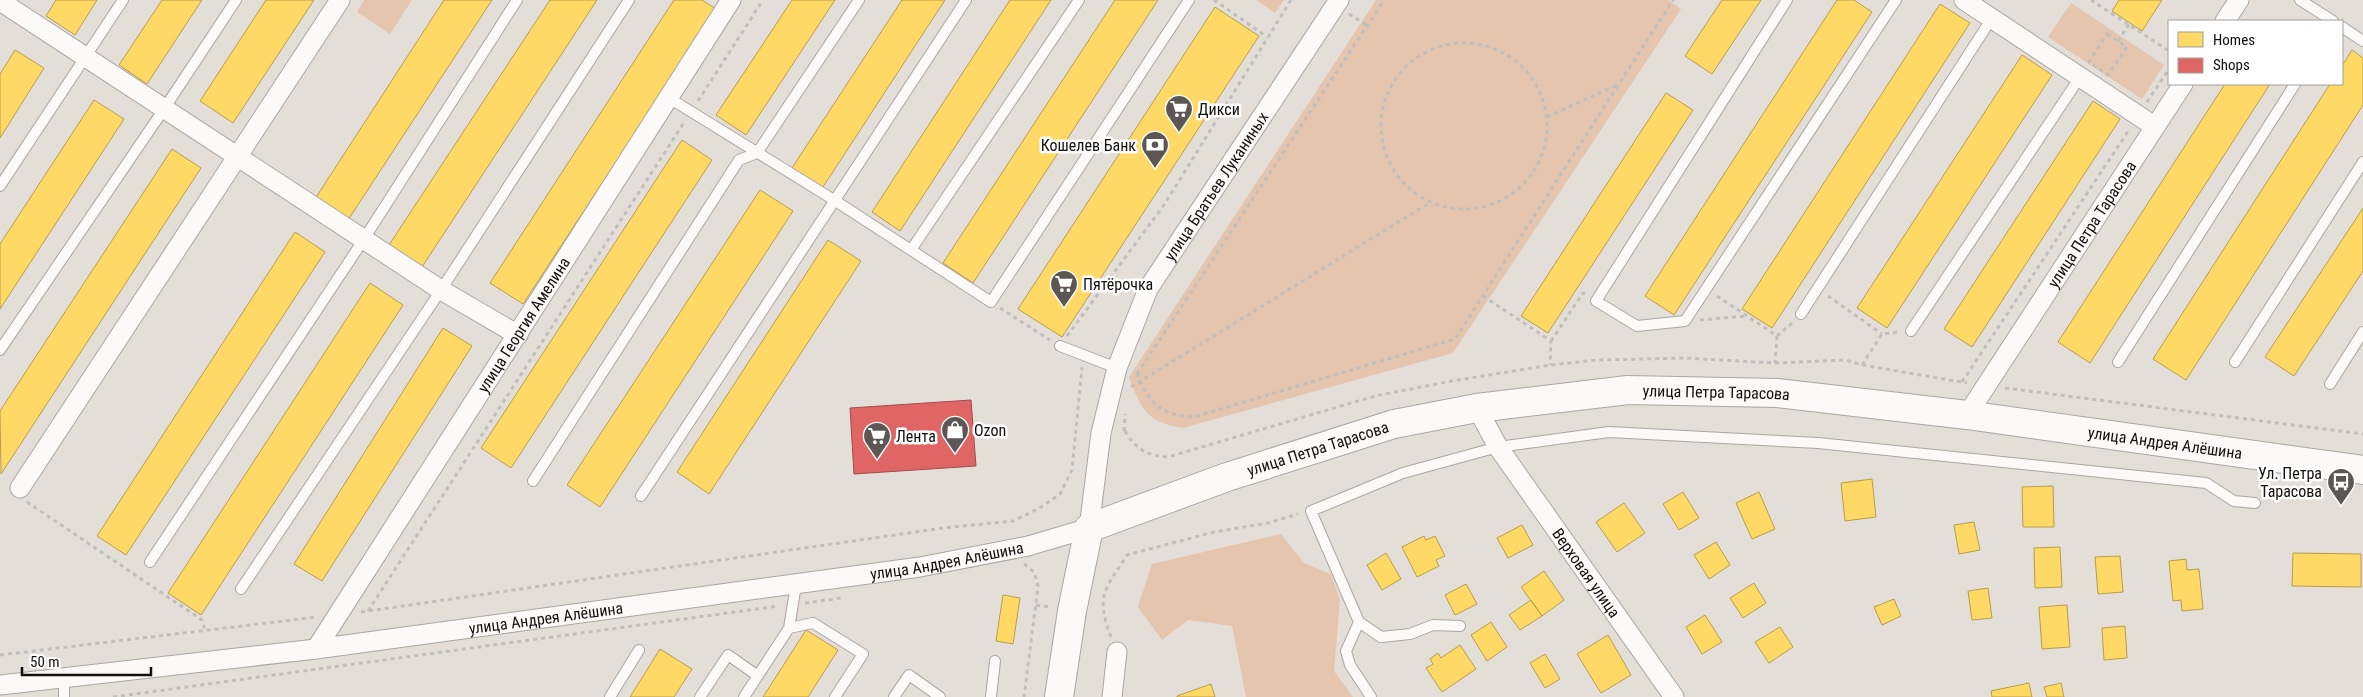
<svg xmlns="http://www.w3.org/2000/svg" width="2363" height="697" font-family="'Roboto Condensed',sans-serif">
  <rect width="100%" height="100%" fill="#e4ded9"/>
  <path fill="#e6c5ae" d="M 364,0 L 412,0 L 390,34 L 357,12 Z
    M 1256,0 L 1284,0 L 1275,13 Z
    M 1376,0 L 1668,0 L 1681,9 L 1453,353 L 1183,428 C 1147,422 1141,410 1129,377 Z
    M 2071,3 L 2164,65 L 2142,99 L 2048,37 Z
    M 1281,534 L 1304,563 L 1331,574 L 1340,600 L 1334,671 L 1353,697 L 1246,697 L 1232,626 L 1188,620 L 1162,640 L 1138,607 L 1152,564 Z"/>
  <path fill="#ffd966" stroke="#b89c4b" d="M 56,0 L 97,0 L 75,35 L 46,16 Z
    M 162,0 L 202,0 L 147,84 L 119,65 Z
    M 266,0 L 314,0 L 233,123 L 200,101 Z
    M 444,0 L 492,0 L 346,223 L 313,202 Z
    M 550,0 L 597,0 L 422,267 L 389,245 Z
    M 674,0 L 702,0 L 716,9 L 523,304 L 490,283 Z
    M 792,0 L 835,0 L 746,135 L 716,115 Z
    M 902,0 L 945,0 L 823,187 L 792,168 Z
    M 1010,0 L 1051,0 L 900,231 L 872,212 Z
    M 1115,0 L 1158,0 L 973,283 L 943,263 Z
    M 1722,0 L 1761,0 L 1712,74 L 1685,56 Z
    M 1837,0 L 1854,0 L 1872,12 L 1674,315 L 1645,296 Z
    M 2119,0 L 2162,0 L 2142,31 L 2112,11 Z
    M 1940,4 L 1970,23 L 1772,328 L 1742,309 Z
    M 1215,7 L 1259,36 L 1062,337 L 1018,309 Z
    M 15,50 L 44,68 L 0,138 L 0,74 Z
    M 2352,50 L 2363,58 L 2363,105 L 2186,380 L 2153,359 L 2330,84 L 2342,84 L 2342,66 Z
    M 2022,55 L 2052,75 L 1887,328 L 1857,308 Z
    M 2225,84 L 2270,84 L 2090,363 L 2058,342 Z
    M 1666,93 L 1693,110 L 1548,333 L 1521,316 Z
    M 94,100 L 124,119 L 0,309 L 0,244 Z
    M 2093,101 L 2120,119 L 1972,347 L 1944,329 Z
    M 682,140 L 712,160 L 511,468 L 481,448 Z
    M 172,149 L 201,168 L 1,474 L 0,411 Z
    M 760,190 L 793,211 L 600,507 L 567,485 Z
    M 2363,208 L 2363,271 L 2294,376 L 2265,357 Z
    M 295,232 L 325,252 L 126,555 L 97,536 Z
    M 828,240 L 861,261 L 709,494 L 677,472 Z
    M 370,283 L 403,305 L 201,615 L 168,593 Z
    M 443,328 L 472,346 L 322,581 L 294,564 Z
    M 1872,479 L 1876,517 L 1845,521 L 1841,483 Z
    M 2053,486 L 2054,527 L 2023,527 L 2022,487 Z
    M 1683,492 L 1699,518 L 1679,530 L 1663,504 Z
    M 1759,492 L 1775,529 L 1752,539 L 1736,503 Z
    M 1624,503 L 1645,533 L 1617,552 L 1596,522 Z
    M 1974,522 L 1980,550 L 1959,554 L 1954,525 Z
    M 1522,525 L 1533,545 L 1508,558 L 1497,538 Z
    M 1424,536 L 1426,540 L 1435,536 L 1445,556 L 1436,560 L 1439,566 L 1417,577 L 1402,547 Z
    M 1716,542 L 1730,565 L 1709,579 L 1694,555 Z
    M 2060,547 L 2062,587 L 2035,588 L 2034,548 Z
    M 1386,553 L 1401,579 L 1382,590 L 1367,565 Z
    M 2293,553 L 2361,554 L 2361,587 L 2292,586 Z
    M 2120,556 L 2123,592 L 2098,594 L 2095,557 Z
    M 2186,559 L 2187,570 L 2199,569 L 2203,609 L 2182,611 L 2181,600 L 2173,601 L 2169,561 Z
    M 1544,571 L 1564,600 L 1542,616 L 1521,587 Z
    M 1754,583 L 1766,603 L 1743,618 L 1730,598 Z
    M 1466,584 L 1477,604 L 1455,615 L 1445,595 Z
    M 1988,588 L 1992,618 L 1972,620 L 1968,591 Z
    M 1003,595 L 1020,598 L 1013,644 L 996,641 Z
    M 1894,599 L 1901,616 L 1882,625 L 1874,607 Z
    M 1531,600 L 1542,616 L 1520,630 L 1509,615 Z
    M 2067,605 L 2070,647 L 2042,649 L 2039,607 Z
    M 1705,615 L 1722,642 L 1702,654 L 1686,627 Z
    M 1491,622 L 1507,647 L 1487,661 L 1471,635 Z
    M 2125,626 L 2127,658 L 2104,660 L 2102,628 Z
    M 1780,627 L 1793,647 L 1769,663 L 1755,642 Z
    M 806,630 L 838,650 L 808,697 L 763,697 Z
    M 1608,635 L 1631,675 L 1601,693 L 1577,654 Z
    M 1460,645 L 1476,669 L 1442,692 L 1426,668 L 1433,664 L 1430,659 L 1438,653 L 1441,658 Z
    M 660,649 L 692,669 L 674,697 L 630,697 Z
    M 1545,654 L 1560,679 L 1545,688 L 1530,663 Z
    M 2029,683 L 2032,697 L 1992,697 L 1991,691 Z
    M 2061,683 L 2064,697 L 2047,697 L 2044,687 Z
    M 1211,684 L 1215,697 L 1177,697 L 1177,696 Z"/>
  <path fill="#e06666" stroke="#a24c4b" d="M 971,400 L 976,466 L 854,474 L 850,408 Z"/>
  <g fill="none" stroke-linecap="round" stroke-linejoin="round">
    <defs>
      <path id="lane" d="M 1787,0 L 1596,301 L 1637,326 L 1685,321 L 1896,0
        M 2300,0 L 2333,21
        M 2342,27 L 2363,41
        M 669,98 L 834,200 L 991,302 L 1189,0
        M 0,186 L 123,0
        M 911,250 L 1079,0
        M 1801,314 L 1992,18
        M 1911,331 L 2080,77
        M 1060,346 L 1117,368
        M 0,350 L 164,109 L 236,0
        M 2118,362 L 2295,84
        M 2235,362 L 2363,162
        M 2330,384 L 2363,332
        M 533,481 L 739,160 L 757,153 L 859,0
        M 641,496 L 966,0
        M 150,562 L 364,239 L 517,0
        M 241,589 L 441,290 L 629,0
        M 1359,622 L 1346,651 L 1350,665 L 1371,697
        M 1460,626 L 1433,625 L 1410,634 L 1381,637 L 1359,622 L 1311,511 L 1403,473 L 1498,447 L 1609,432 L 1818,443 L 2206,483 L 2234,501 L 2255,503
        M 789,628 L 813,623 L 863,654 L 835,697
        M 64,697 L 64,677
        M 610,697 L 639,650
        M 700,697 L 728,655 L 758,676
        M 744,697 L 789,628 L 796,585
        M 894,697 L 909,675 L 940,697
        M 991,697 L 995,661"/>
      <g id="street">
        <path d="M 1964,0 L 2154,126"/>
        <path d="M 0,1 L 441,290 L 518,335"/>
        <path d="M 2225,21 L 2239,0"/>
        <path id="s1" d="M 1477,408 L 1498,447 L 1674,697"/>
        <path id="s2" d="M 1967,415 L 2183,84"/>
        <path d="M 20,488 L 340,0"/>
        <path id="s3" d="M 316,649 L 731,0"/>
        <path id="s4" d="M 0,685 L 316,649 L 920,567 L 1028,546 L 1089,528 L 1101,433 L 1117,368 L 1148,289 L 1339,0"/>
        <path d="M 1112,697 L 1117,652"/>
      </g>
      <g id="secondary">
        <path id="s5" d="M 1059,697 L 1072,611 L 1089,528 L 1227,477 L 1394,424 L 1477,408 L 1628,390 L 1777,393 L 1967,415 L 2363,470"/>
      </g>
    </defs>
    <use href="#lane" stroke="#aba6a2" stroke-width="12"/>
    <use href="#street" stroke="#aba6a2" stroke-width="21"/>
    <use href="#secondary" stroke="#aba6a2" stroke-width="30"/>
    <path stroke="#c0bfbd" stroke-width="3" stroke-dasharray="4 4" stroke-linecap="butt" d="M 1214,0 L 1267,37
      M 2091,0 L 2169,51
      M 1349,14 L 1367,25
      M 2107,34 L 2127,47 L 2108,75 L 2089,62 Z
      M 2118,41 L 2129,24
      M1381 126a83 83 0 1 1 166 0a83 83 0 1 1-166 0Z
      M 698,101 L 763,0
      M 2147,102 L 2169,69
      M 1547,117 L 1617,85
      M 1483,296 L 1551,341 L 1550,365
      M 1717,296 L 1777,336 L 1775,363
      M 1828,296 L 1882,334
      M 1000,308 L 1050,340
      M 1700,320 L 1746,316
      M 1067,336 L 1164,205 L 1291,0
      M 1777,336 L 1792,323
      M 1551,341 L 1583,293 L 1585,294
      M 1862,365 L 1882,334 L 1899,332
      M 1137,373 C 1149,404 1160,415 1194,417 L 1455,339 L 1673,0
      M 1137,374 L 1384,0
      M 1962,382 L 2129,130
      M 1131,387 L 1431,202
      M 2005,388 L 2363,434
      M 1124,431 L 1125,414
      M 1125,431 C 1135,449 1148,456 1168,457 L 1375,396 L 1452,381 L 1550,365 L 1597,360 L 1685,358 L 1775,363 L 1846,360 L 1862,365 L 1967,383
      M 27,502 L 202,620 L 205,630
      M 1024,564 L 1034,572 L 1038,586 L 1024,697
      M 805,603 L 841,598
      M 1036,605 L 1050,607
      M 368,611 L 685,121
      M 361,612 L 943,528 L 1013,521 L 1038,509 L 1060,494 L 1072,470 L 1082,367
      M 1111,637 C 1095,595 1105,590 1127,555 L 1214,532 L 1268,523 L 1298,514
      M 0,655 L 317,617
      M 113,697 L 779,606"/>
    <use href="#lane" stroke="#fbfaf9" stroke-width="10"/>
    <use href="#street" stroke="#fbfaf9" stroke-width="19"/>
    <use href="#secondary" stroke="#fbfaf9" stroke-width="28"/>
  </g>
  <defs>
    <symbol id="supermarket-pin" viewBox="-11 -11 22 30"><path d="M0 17L-7.5 6A9.5 9.5 0 1 1 7.5 6Z" fill="#5c5754" stroke="#fff"/><path d="M-6-5.5h2.5l.6 2H6L4.5 2H-2.5L-4.4-4H-6ZM-1.5 3.2a1.3 1.3 0 1 0 .1 0ZM3 3.2a1.3 1.3 0 1 0 .1 0Z" fill="#fff"/></symbol>
    <symbol id="bank-pin" viewBox="-11 -11 22 30"><path d="M0 17L-7.5 6A9.5 9.5 0 1 1 7.5 6Z" fill="#5c5754" stroke="#fff"/><path d="M-6-4H6V4H-6ZM0-2.3a2.3 2.3 0 1 0 0 4.6a2.3 2.3 0 1 0 0-4.6Z" fill="#fff"/></symbol>
    <symbol id="shop-pin" viewBox="-11 -11 22 30"><path d="M0 17L-7.5 6A9.5 9.5 0 1 1 7.5 6Z" fill="#5c5754" stroke="#fff"/><path d="M-5-2.5h2.3a2.7 3.5 0 0 1 5.4 0H5L5.5 6h-11ZM-1.5-2.5h3a1.5 2.3 0 0 0-3 0Z" fill="#fff"/></symbol>
    <symbol id="bus-pin" viewBox="-11 -11 22 30"><path d="M0 17L-7.5 6A9.5 9.5 0 1 1 7.5 6Z" fill="#5c5754" stroke="#fff"/><path d="M-5-6H5V4H4V6H2V4H-2V6H-4V4H-5ZM-3.5-4V0h7V-4ZM-3.5 1.2v1.5H-2V1.2ZM2 1.2v1.5H3.5V1.2Z" fill="#fff"/></symbol>
  </defs>
  <g fill-rule="evenodd">
    <use href="#supermarket-pin" x="1163" y="93" width="32" height="43"/>
    <use href="#bank-pin" x="1139" y="129" width="32" height="43"/>
    <use href="#supermarket-pin" x="1048" y="268" width="32" height="43"/>
    <use href="#shop-pin" x="939" y="414" width="32" height="43"/>
    <use href="#supermarket-pin" x="861" y="420" width="32" height="43"/>
    <use href="#bus-pin" x="2325" y="466" width="32" height="43"/>
  </g>
  <g text-anchor="middle" stroke-width="5" stroke-linejoin="round" paint-order="stroke">
    <g font-size="16" fill="#130f0c" stroke="#fff" text-anchor="start">
      <text x="1198" y="115">Дикси</text>
      <text x="1136" y="151" text-anchor="end">Кошелев Банк</text>
      <text x="1083" y="290">Пятёрочка</text>
      <text x="974" y="436">Ozon</text>
      <text x="896" y="442">Лента</text>
      <text x="2322" y="479" text-anchor="end">Ул. Петра<tspan x="2322" dy="18">Тарасова</tspan></text>
    </g>
    <g font-size="16" fill="#130f0c" stroke="#fff">
      <text dy="6" stroke="none"><textPath href="#s4" startOffset="1472">улица Братьев Луканиных</textPath></text>
      <text dy="6" stroke="none"><textPath href="#s2" startOffset="228">улица Петра Тарасова</textPath></text>
      <text dy="6" stroke="none"><textPath href="#s3" startOffset="385">улица Георгия Амелина</textPath></text>
      <text dy="6" stroke="none"><textPath href="#s5" startOffset="819">улица Петра Тарасова</textPath></text>
      <text dy="6" stroke="none"><textPath href="#s5" startOffset="1271">улица Андрея Алёшина</textPath></text>
      <text dy="6" stroke="none"><textPath href="#s5" startOffset="414">улица Петра Тарасова</textPath></text>
      <text dy="6" stroke="none"><textPath href="#s4" startOffset="955">улица Андрея Алёшина</textPath></text>
      <text dy="6" stroke="none"><textPath href="#s1" startOffset="198">Верховая улица</textPath></text>
      <text dy="6" stroke="none"><textPath href="#s4" startOffset="550">улица Андрея Алёшина</textPath></text>
    </g>
  </g>
  <rect x="2168" y="20" width="175" height="65" fill="#ffffff" stroke="#a19f9e"/>
  <rect x="2178" y="32" width="25" height="15" fill="#ffd966" stroke="#a19f9e"/>
  <text x="2213" y="45" font-size="15" fill="#130f0c">Homes</text>
  <rect x="2178" y="58" width="25" height="15" fill="#e06666" stroke="#a19f9e"/>
  <text x="2213" y="70" font-size="15" fill="#130f0c">Shops</text>
  <path d="M22 667v8h129v-8" fill="none" stroke="#130f0c" stroke-width="2.5"/>
  <text x="30" y="667" font-size="15" fill="#130f0c" stroke="#ffffff" stroke-width="4" paint-order="stroke">50 m</text>
</svg>
